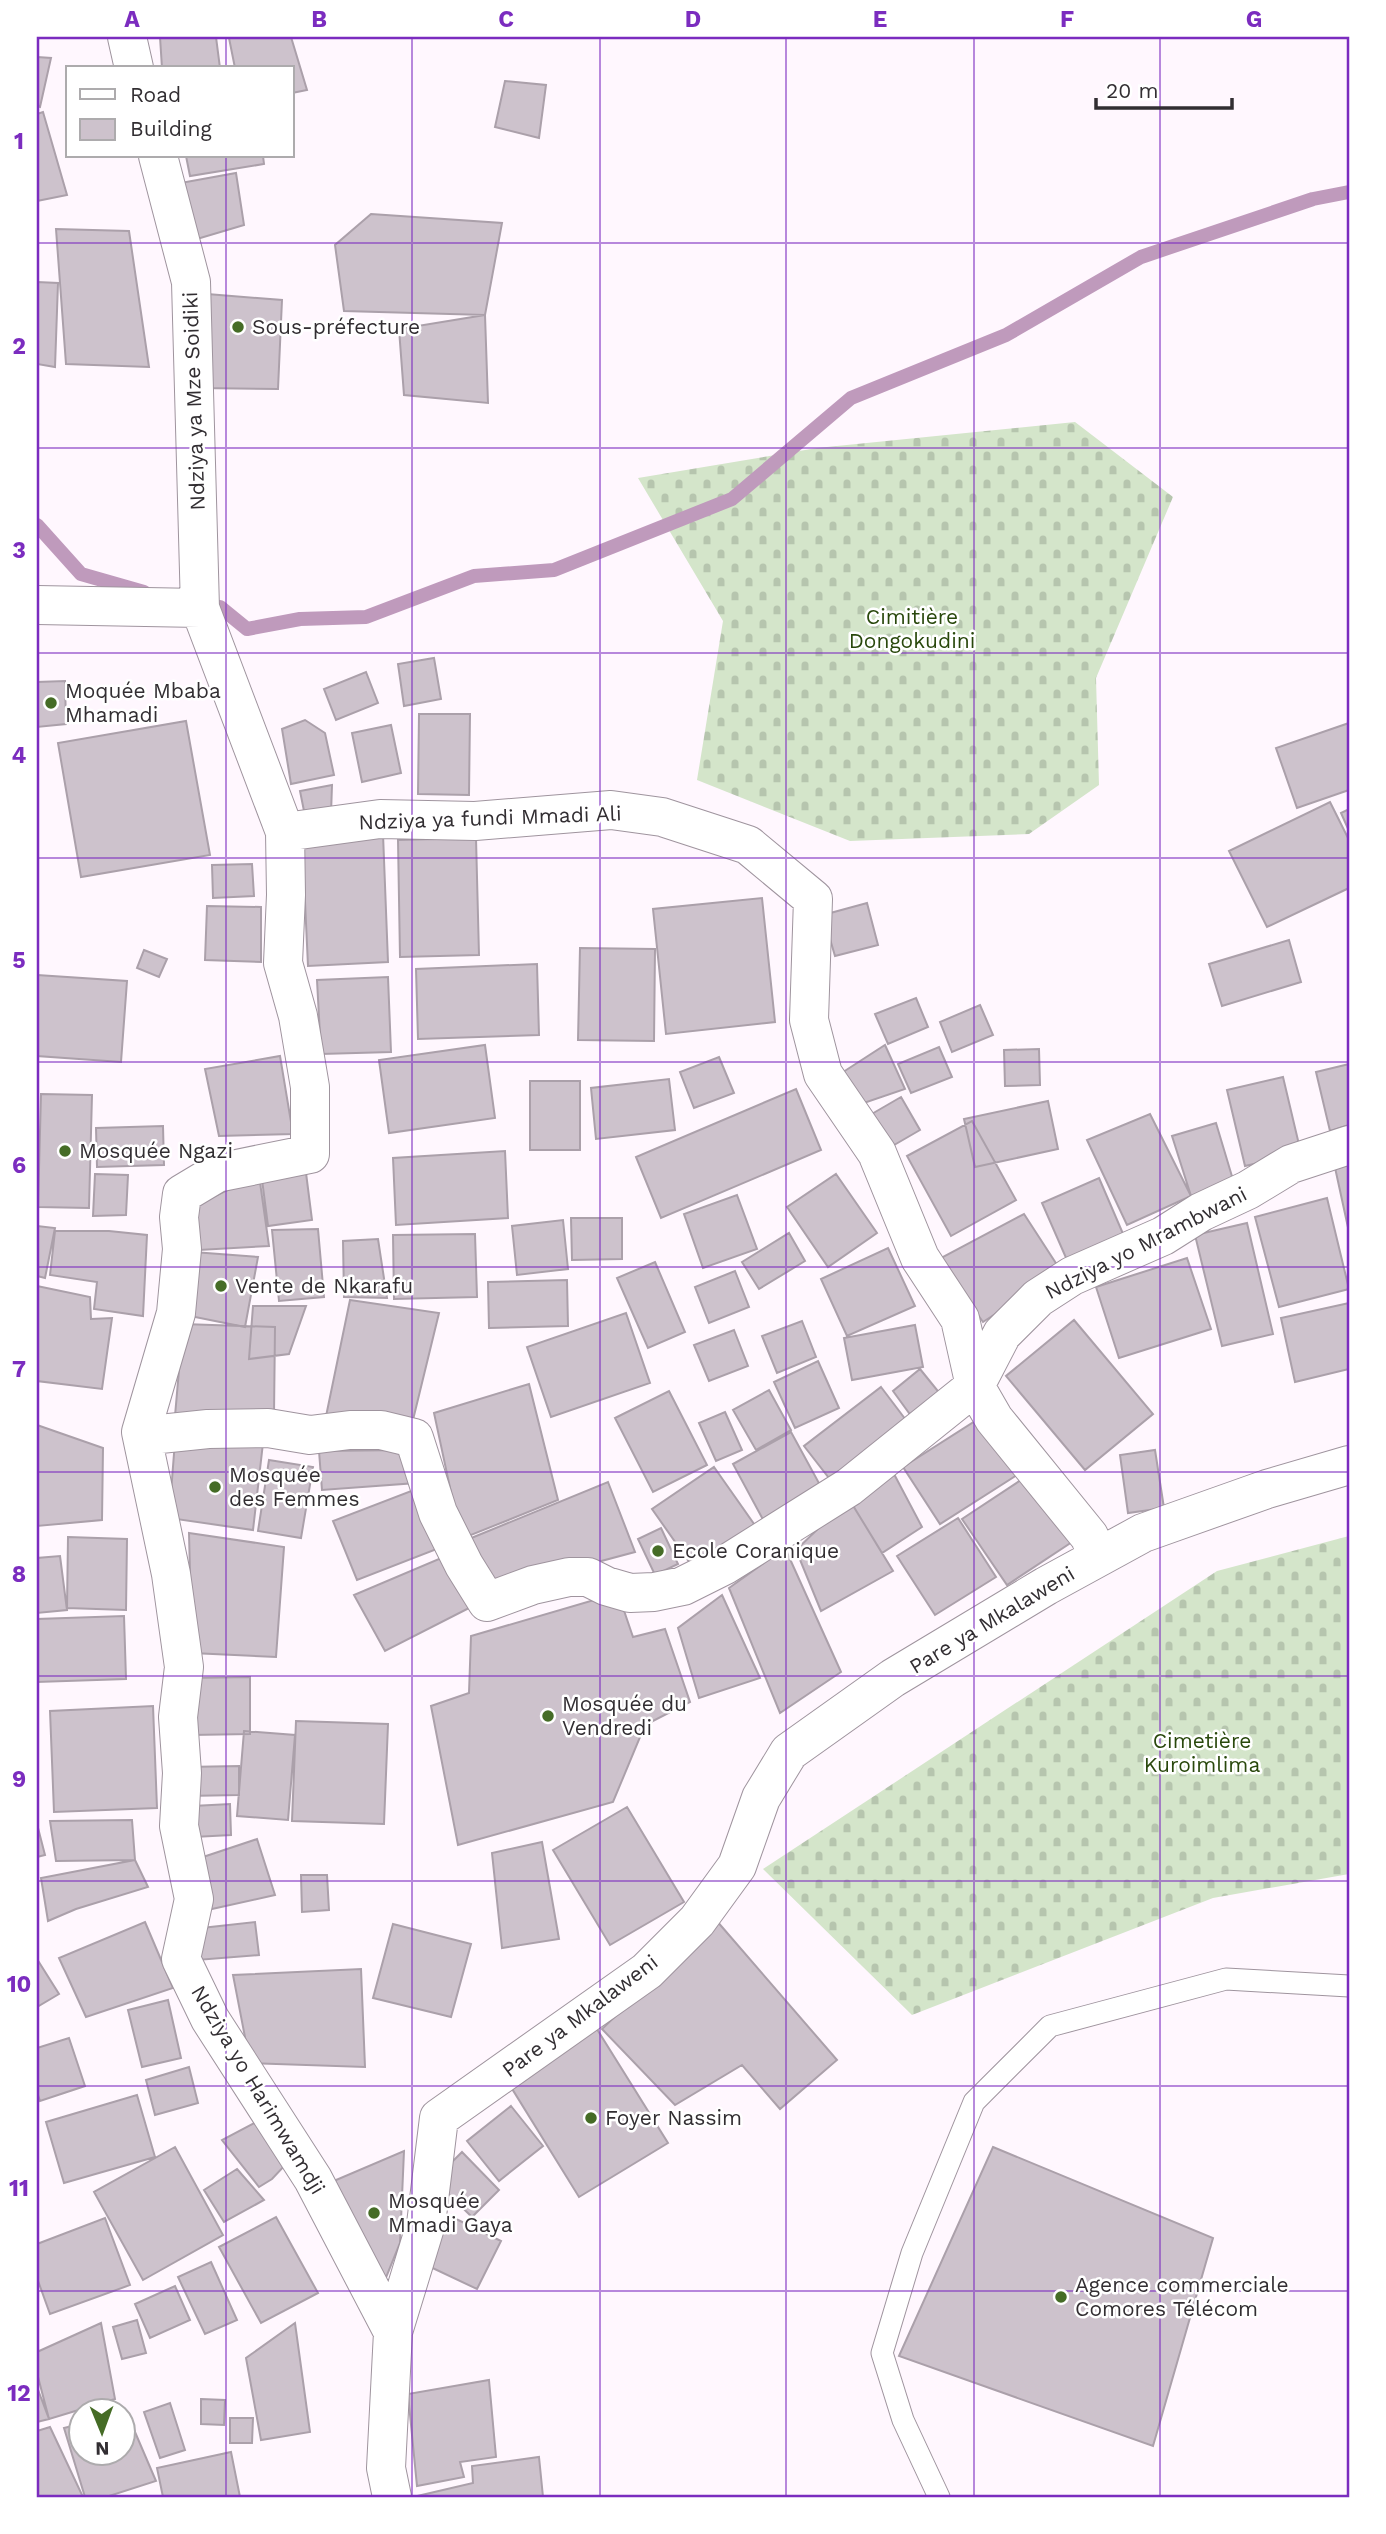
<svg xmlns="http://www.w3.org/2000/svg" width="1386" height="2534" font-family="'Work Sans',sans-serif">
  <defs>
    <pattern id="cemetery-stones" width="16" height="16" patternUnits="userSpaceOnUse" patternTransform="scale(1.75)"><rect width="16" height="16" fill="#d4e5ca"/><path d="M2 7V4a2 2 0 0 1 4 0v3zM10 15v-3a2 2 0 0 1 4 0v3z" fill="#b6c5ae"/></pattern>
  </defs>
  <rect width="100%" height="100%" fill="#fff7fe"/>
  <path fill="url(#cemetery-stones)" d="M 1075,422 L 1173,497 L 1096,678 L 1099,785 L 1029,834 L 850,841 L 697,780 L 723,621 L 638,478 L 817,448 Z
    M 1349,1536 L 1349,1874 L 1213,1898 L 912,2015 L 763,1869 L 1217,1571 Z"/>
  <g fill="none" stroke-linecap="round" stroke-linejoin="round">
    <path stroke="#bf9abc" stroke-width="14" d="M 37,525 L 81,574 L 144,592
      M 204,608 L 220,607 L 247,629 L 300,619 L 366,617 L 474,576 L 554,570 L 732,499 L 851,398 L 1006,335 L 1141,257 L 1313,199 L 1349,192"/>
  </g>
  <path fill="#cdc2cc" stroke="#aba0aa" stroke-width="2" d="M 160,37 L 216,37 L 220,68 L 162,68 Z
    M 233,37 L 291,37 L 307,90 L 292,93 L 292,68 L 235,68 L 229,38 Z
    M 37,57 L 51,58 L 40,107 L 37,106 Z
    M 505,81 L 546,85 L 539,138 L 495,127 Z
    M 43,112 L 67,195 L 37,201 L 37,114 Z
    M 186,156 L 263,156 L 264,164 L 190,176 Z
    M 236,173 L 244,225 L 187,242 L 175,184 Z
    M 371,214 L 502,223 L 485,315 L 344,311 L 335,245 Z
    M 56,229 L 129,231 L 149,367 L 66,364 Z
    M 37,282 L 58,283 L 55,367 L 37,364 Z
    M 195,293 L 282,300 L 278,389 L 198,388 Z
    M 485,315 L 488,403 L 404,395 L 399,329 Z
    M 434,658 L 441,699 L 404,706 L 398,664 Z
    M 366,672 L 378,703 L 336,720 L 324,689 Z
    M 65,681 L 66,724 L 37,727 L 37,682 Z
    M 419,714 L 470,714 L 469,795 L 418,794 Z
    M 305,720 L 325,733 L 334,775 L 291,784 L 282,729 Z
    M 186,721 L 210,855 L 81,877 L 58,743 Z
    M 1349,723 L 1349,790 L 1297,808 L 1276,748 Z
    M 391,725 L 401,773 L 362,782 L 352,733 Z
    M 332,785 L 331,814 L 305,816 L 300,791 Z
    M 1330,802 L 1349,840 L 1349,888 L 1267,927 L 1229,851 Z
    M 1349,809 L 1349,831 L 1341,813 Z
    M 383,834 L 388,962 L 308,966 L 302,837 Z
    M 476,838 L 479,955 L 400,957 L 398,840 Z
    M 252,864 L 254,896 L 213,898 L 212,865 Z
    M 762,898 L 775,1022 L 666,1034 L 653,909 Z
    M 867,903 L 878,945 L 835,956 L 823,915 Z
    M 207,906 L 261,907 L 261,962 L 205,960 Z
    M 1289,940 L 1301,982 L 1222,1006 L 1209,964 Z
    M 580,948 L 655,949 L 654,1041 L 578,1040 Z
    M 144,950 L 167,959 L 159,977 L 137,968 Z
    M 537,964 L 539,1035 L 418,1039 L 416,969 Z
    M 37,975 L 127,981 L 121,1062 L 37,1056 Z
    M 388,977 L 391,1052 L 321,1054 L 317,980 Z
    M 916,998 L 928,1027 L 888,1044 L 875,1014 Z
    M 980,1005 L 993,1035 L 952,1052 L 940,1022 Z
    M 485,1045 L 495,1118 L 389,1133 L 379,1060 Z
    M 885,1045 L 905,1089 L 855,1106 L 840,1074 Z
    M 939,1047 L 952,1077 L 911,1093 L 898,1064 Z
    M 1039,1049 L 1040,1085 L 1005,1086 L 1004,1050 Z
    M 280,1056 L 293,1134 L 219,1136 L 205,1069 Z
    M 719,1057 L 734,1093 L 694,1108 L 680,1072 Z
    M 1349,1064 L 1349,1125 L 1330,1131 L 1316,1072 Z
    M 1283,1077 L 1301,1153 L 1245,1166 L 1227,1090 Z
    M 669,1079 L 675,1130 L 596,1139 L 591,1088 Z
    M 530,1081 L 580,1081 L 580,1150 L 530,1150 Z
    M 796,1089 L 821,1150 L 661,1218 L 636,1157 Z
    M 41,1094 L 92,1095 L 89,1208 L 38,1207 Z
    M 901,1097 L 920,1130 L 889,1148 L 870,1115 Z
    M 1048,1101 L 1058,1149 L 975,1167 L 964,1119 Z
    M 1150,1114 L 1191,1196 L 1127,1225 L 1087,1140 Z
    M 972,1121 L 1016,1200 L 951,1236 L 907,1156 Z
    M 1216,1123 L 1234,1183 L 1191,1196 L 1172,1136 Z
    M 163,1126 L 164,1165 L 97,1167 L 96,1128 Z
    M 505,1151 L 508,1218 L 396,1225 L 393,1158 Z
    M 1349,1160 L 1349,1232 L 1334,1163 Z
    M 305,1165 L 312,1220 L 268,1226 L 261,1172 Z
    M 95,1174 L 128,1175 L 126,1215 L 93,1216 Z
    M 836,1174 L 877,1233 L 828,1267 L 787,1207 Z
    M 259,1175 L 269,1246 L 199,1250 L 186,1210 Z
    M 1099,1178 L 1127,1243 L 1070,1267 L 1042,1203 Z
    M 737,1195 L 757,1249 L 703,1268 L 684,1214 Z
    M 1327,1198 L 1349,1289 L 1279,1307 L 1255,1217 Z
    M 1024,1214 L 1061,1271 L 983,1322 L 939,1259 Z
    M 571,1218 L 622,1218 L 622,1259 L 572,1260 Z
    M 563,1220 L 568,1269 L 517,1275 L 512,1226 Z
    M 1247,1223 L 1273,1334 L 1222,1346 L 1195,1235 Z
    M 37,1226 L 55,1228 L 45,1278 L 37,1276 Z
    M 318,1229 L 324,1297 L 279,1301 L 272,1230 Z
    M 55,1231 L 109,1231 L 147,1235 L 143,1316 L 94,1309 L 97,1282 L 50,1275 Z
    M 789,1233 L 805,1261 L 759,1289 L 742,1262 Z
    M 475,1234 L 477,1297 L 394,1299 L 393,1235 Z
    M 378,1239 L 387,1298 L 344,1297 L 343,1241 Z
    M 888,1248 L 915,1306 L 847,1336 L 821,1279 Z
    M 193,1252 L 258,1257 L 245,1327 L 185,1315 Z
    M 1187,1258 L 1211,1329 L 1119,1358 L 1096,1287 Z
    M 655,1262 L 685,1332 L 648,1348 L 617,1278 Z
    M 735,1271 L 749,1307 L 709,1323 L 695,1287 Z
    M 567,1280 L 568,1326 L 489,1328 L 488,1282 Z
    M 37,1286 L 90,1297 L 91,1319 L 112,1318 L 102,1389 L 37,1381 Z
    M 350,1300 L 439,1313 L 412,1424 L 324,1426 Z
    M 1349,1303 L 1349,1369 L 1295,1382 L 1281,1318 Z
    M 253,1306 L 306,1306 L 289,1354 L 249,1359 Z
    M 626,1313 L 650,1383 L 551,1417 L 527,1347 Z
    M 1074,1320 L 1153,1414 L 1085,1470 L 1006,1376 Z
    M 802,1321 L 816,1357 L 777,1373 L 762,1336 Z
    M 183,1324 L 275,1327 L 274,1415 L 175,1416 Z
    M 915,1325 L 923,1367 L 852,1380 L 844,1338 Z
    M 734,1330 L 748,1366 L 709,1381 L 694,1345 Z
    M 818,1361 L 839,1408 L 795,1428 L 774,1382 Z
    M 920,1369 L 946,1401 L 917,1424 L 893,1391 Z
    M 529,1384 L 558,1500 L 461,1539 L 434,1413 Z
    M 881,1387 L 912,1428 L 836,1487 L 804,1446 Z
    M 769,1390 L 791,1430 L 756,1450 L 733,1410 Z
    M 669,1391 L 707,1465 L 653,1492 L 615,1418 Z
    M 725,1412 L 742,1450 L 716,1461 L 699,1423 Z
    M 980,1418 L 1017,1475 L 940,1524 L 903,1467 Z
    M 37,1425 L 103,1448 L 102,1520 L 37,1526 Z
    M 791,1432 L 826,1496 L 767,1527 L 733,1464 Z
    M 175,1441 L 263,1443 L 253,1530 L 169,1518 Z
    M 407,1450 L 416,1483 L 322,1490 L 319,1451 Z
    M 1155,1450 L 1164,1508 L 1128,1513 L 1120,1455 Z
    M 269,1460 L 313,1467 L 301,1538 L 258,1531 Z
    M 714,1467 L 759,1531 L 697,1573 L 652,1509 Z
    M 894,1474 L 922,1527 L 882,1553 L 849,1499 Z
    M 1027,1476 L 1072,1542 L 1007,1585 L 962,1519 Z
    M 608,1482 L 635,1552 L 500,1588 L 464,1541 Z
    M 419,1488 L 442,1547 L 357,1580 L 333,1521 Z
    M 849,1499 L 893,1571 L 821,1611 L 796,1550 Z
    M 958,1518 L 996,1577 L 935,1615 L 897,1556 Z
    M 661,1528 L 678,1564 L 655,1575 L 638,1539 Z
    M 189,1533 L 284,1547 L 276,1657 L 192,1653 Z
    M 68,1537 L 127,1539 L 126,1610 L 67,1608 Z
    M 785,1548 L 841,1672 L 780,1713 L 729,1588 Z
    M 453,1553 L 475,1605 L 385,1651 L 354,1595 Z
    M 60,1556 L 67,1610 L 37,1613 L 37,1558 Z
    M 618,1593 L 633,1637 L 665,1629 L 690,1702 L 645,1725 L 613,1802 L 458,1845 L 431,1706 L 469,1693 L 471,1636 Z
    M 722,1595 L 760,1678 L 699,1698 L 678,1628 Z
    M 124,1616 L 126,1679 L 37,1682 L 37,1619 Z
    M 250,1677 L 250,1734 L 191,1735 L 190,1678 Z
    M 153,1706 L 157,1808 L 54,1812 L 50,1711 Z
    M 296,1721 L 388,1724 L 384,1824 L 292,1821 Z
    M 244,1731 L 295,1735 L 288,1820 L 237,1816 Z
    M 239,1766 L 239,1795 L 186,1796 L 186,1767 Z
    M 230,1804 L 231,1835 L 194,1837 L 193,1806 Z
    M 627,1807 L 684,1902 L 610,1945 L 553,1850 Z
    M 132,1820 L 135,1860 L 56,1861 L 50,1821 Z
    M 37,1824 L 45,1855 L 37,1857 Z
    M 257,1839 L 275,1895 L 203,1911 L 200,1858 Z
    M 542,1842 L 559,1939 L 502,1948 L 492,1853 Z
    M 135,1860 L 148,1887 L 76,1909 L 48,1921 L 41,1878 Z
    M 301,1875 L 327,1875 L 329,1910 L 302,1912 Z
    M 716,1920 L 837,2060 L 780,2109 L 742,2065 L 675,2105 L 602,2029 Z
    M 145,1922 L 173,1988 L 86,2017 L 59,1958 Z
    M 255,1922 L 259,1955 L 197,1960 L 193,1929 Z
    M 393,1924 L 471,1944 L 451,2017 L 373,1998 Z
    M 37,1959 L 59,1994 L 37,2007 Z
    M 361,1969 L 365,2067 L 250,2063 L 233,1975 Z
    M 168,2000 L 181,2058 L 142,2067 L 128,2010 Z
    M 595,2026 L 668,2143 L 579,2197 L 506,2079 Z
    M 69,2038 L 85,2086 L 40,2101 L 37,2092 L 37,2048 Z
    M 189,2067 L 198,2103 L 155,2115 L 146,2080 Z
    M 137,2095 L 155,2157 L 64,2183 L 46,2122 Z
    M 511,2106 L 543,2146 L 499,2181 L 467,2141 Z
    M 258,2121 L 288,2162 L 272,2179 L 259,2187 L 222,2140 Z
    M 175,2147 L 223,2235 L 143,2280 L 94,2192 Z
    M 993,2147 L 1213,2238 L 1153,2446 L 899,2356 Z
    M 404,2151 L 400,2243 L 385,2280 L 329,2183 Z
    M 462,2152 L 499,2190 L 472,2217 L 434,2180 Z
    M 237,2169 L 264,2200 L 224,2222 L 204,2190 Z
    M 448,2215 L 501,2241 L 477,2289 L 424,2264 Z
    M 276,2217 L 318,2293 L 261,2323 L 219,2247 Z
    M 105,2218 L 130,2285 L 50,2314 L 37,2278 L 37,2244 Z
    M 211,2262 L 237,2320 L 205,2334 L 178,2277 Z
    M 175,2286 L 190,2320 L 150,2338 L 135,2304 Z
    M 137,2320 L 146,2353 L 122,2359 L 113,2327 Z
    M 101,2323 L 115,2399 L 49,2419 L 37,2373 L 37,2352 Z
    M 295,2323 L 310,2432 L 261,2440 L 246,2358 Z
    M 489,2380 L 496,2457 L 460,2462 L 464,2477 L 417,2486 L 408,2394 Z
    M 37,2387 L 49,2419 L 37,2422 Z
    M 201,2399 L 225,2400 L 224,2425 L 201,2424 Z
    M 170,2403 L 185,2450 L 160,2458 L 144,2412 Z
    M 126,2411 L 156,2481 L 106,2497 L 85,2497 L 64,2428 L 80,2424 L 80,2454 L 122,2454 L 122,2412 Z
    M 230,2418 L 253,2418 L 252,2443 L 230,2443 Z
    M 50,2427 L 83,2497 L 37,2497 L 37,2431 Z
    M 231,2452 L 240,2497 L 163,2497 L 157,2468 Z
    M 539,2457 L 543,2497 L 413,2497 L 473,2483 L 472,2466 Z"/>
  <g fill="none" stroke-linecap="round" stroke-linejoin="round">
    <defs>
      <path id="lane" d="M 939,2497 L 903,2420 L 882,2353 L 912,2253 L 974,2102 L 1050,2026 L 1226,1979 L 1349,1986"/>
      <path id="street" d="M 127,37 L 134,68
        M 158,156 L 191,282 L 200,608 L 285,832 L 286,895 L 283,963 L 298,1016 L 310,1087 L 310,1154 L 217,1173 L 182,1194 L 179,1217 L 182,1249 L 176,1313 L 141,1432 L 171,1574 L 184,1667 L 178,1717 L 182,1773 L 179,1826 L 194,1899 L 181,1959 L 210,2019 L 313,2179 L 393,2332
        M 37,605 L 200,608
        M 285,832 L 380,819 L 475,821 L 611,810 L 662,817 L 748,845 L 813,899 L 809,1020 L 823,1074 L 877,1153 L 920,1258 L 960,1319 L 975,1386 L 994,1419 L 1089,1536 L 1099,1557
        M 141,1432 L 160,1434 L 208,1429 L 268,1428 L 310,1435 L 350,1430 L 381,1430 L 414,1438 L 438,1513 L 464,1565 L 487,1602 L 533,1585 L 569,1577 L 588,1577 L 606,1586 L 630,1593 L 654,1592 L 683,1586 L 725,1565 L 849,1487 L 975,1386 L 1002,1334 L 1038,1298 L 1072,1276 L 1163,1236 L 1201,1212 L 1248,1190 L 1291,1164 L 1349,1145
        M 392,2497 L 386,2468 L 393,2332 L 426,2224 L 439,2118 L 647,1971 L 697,1921 L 737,1866 L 761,1798 L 789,1752 L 893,1678 L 1046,1586 L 1143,1533 L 1267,1489 L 1349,1465"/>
    </defs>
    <use href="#lane" stroke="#9f949e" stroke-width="23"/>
    <use href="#street" stroke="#9f949e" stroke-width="40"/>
    <use href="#lane" stroke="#fff" stroke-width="21"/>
    <use href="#street" stroke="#fff" stroke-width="38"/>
  </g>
  <path fill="none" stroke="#7b2cbf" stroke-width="2" stroke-opacity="0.55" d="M 226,37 L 226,68M 412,37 L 412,2497M 600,37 L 600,2497M 786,37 L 786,2497M 974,37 L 974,2497M 1160,37 L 1160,2497M 226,156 L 226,2497M 37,243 L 1349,243M 37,448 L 1349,448M 37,653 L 1349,653M 37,858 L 1349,858M 37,1062 L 1349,1062M 37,1267 L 1349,1267M 37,1472 L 1349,1472M 37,1676 L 1349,1676M 37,1881 L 1349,1881M 37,2086 L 1349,2086M 37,2291 L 1349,2291"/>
  <g fill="#456c26" stroke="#fff" stroke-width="2.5">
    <circle cx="238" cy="327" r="7"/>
    <circle cx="51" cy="703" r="7"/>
    <circle cx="65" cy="1151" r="7"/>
    <circle cx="221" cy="1286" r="7"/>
    <circle cx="215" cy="1487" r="7"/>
    <circle cx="658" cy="1551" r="7"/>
    <circle cx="548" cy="1716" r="7"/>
    <circle cx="591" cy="2118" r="7"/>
    <circle cx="374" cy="2213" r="7"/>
    <circle cx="1061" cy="2297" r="7"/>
  </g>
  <g text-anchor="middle" stroke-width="5" stroke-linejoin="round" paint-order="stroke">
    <g font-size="21" fill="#322e32" stroke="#fff" text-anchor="start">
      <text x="252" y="334">Sous-préfecture</text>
      <text x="65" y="698">Moquée Mbaba<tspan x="65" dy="24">Mhamadi</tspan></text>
      <text x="79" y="1158">Mosquée Ngazi</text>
      <text x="235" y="1293">Vente de Nkarafu</text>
      <text x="229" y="1482">Mosquée<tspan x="229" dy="24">des Femmes</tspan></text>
      <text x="672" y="1558">Ecole Coranique</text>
      <text x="562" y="1711">Mosquée du<tspan x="562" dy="24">Vendredi</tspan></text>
      <text x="605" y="2125">Foyer Nassim</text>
      <text x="388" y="2208">Mosquée<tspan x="388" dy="24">Mmadi Gaya</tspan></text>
      <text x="1075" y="2292">Agence commerciale<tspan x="1075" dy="24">Comores Télécom</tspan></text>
    </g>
    <g font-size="21" fill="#322e32" stroke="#fff">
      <text transform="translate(194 401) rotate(-92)" y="7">Ndziya ya Mze Soidiki</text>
      <text transform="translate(490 818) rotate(-2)" y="7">Ndziya ya fundi Mmadi Ali</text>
      <text transform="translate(1146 1243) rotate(-27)" y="7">Ndziya yo Mrambwani</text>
      <text transform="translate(992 1620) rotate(-31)" y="7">Pare ya Mkalaweni</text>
      <text transform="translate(580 2016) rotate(-37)" y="7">Pare ya Mkalaweni</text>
      <text transform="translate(258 2090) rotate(59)" y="7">Ndziya yo Harimwamdji</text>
    </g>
    <g font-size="21" fill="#29480c" stroke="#fff">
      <text x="912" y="624">Cimitière<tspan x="912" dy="24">Dongokudini</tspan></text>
      <text x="1202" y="1748">Cimetière<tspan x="1202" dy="24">Kuroimlima</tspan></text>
    </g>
  </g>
  <rect width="1386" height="2534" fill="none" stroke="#ffffff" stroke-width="77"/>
  <rect x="66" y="66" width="228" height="91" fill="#ffffff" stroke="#adabad" stroke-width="2"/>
  <rect x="80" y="89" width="35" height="10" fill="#ffffff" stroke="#adabad" stroke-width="2"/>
  <text x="130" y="102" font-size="21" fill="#322e32">Road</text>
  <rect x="80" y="119" width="35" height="21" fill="#cdc2cc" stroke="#adabad" stroke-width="2"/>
  <text x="130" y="136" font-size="21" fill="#322e32">Building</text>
  <g transform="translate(102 2432) rotate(179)"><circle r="33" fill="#ffffff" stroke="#adabad" stroke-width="2"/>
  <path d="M0-5L12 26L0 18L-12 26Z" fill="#456c26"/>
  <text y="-10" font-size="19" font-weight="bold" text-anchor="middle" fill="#322e32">N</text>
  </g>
  <path d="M1096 98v10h136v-10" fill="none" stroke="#322e32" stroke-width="3.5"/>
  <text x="1106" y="98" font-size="21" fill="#322e32" stroke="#ffffff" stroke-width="5" paint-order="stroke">20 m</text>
  <rect x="38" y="38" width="1310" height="2458" fill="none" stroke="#7b2cbf" stroke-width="2.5"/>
  <g font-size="23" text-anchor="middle" font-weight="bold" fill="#7b2cbf">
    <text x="132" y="27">A</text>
    <text x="319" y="27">B</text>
    <text x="506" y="27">C</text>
    <text x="693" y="27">D</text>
    <text x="880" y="27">E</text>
    <text x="1067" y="27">F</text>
    <text x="1254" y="27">G</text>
    <text x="19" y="149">1</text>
    <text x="19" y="354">2</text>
    <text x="19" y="558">3</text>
    <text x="19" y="763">4</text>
    <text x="19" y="968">5</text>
    <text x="19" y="1173">6</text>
    <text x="19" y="1377">7</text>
    <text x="19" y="1582">8</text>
    <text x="19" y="1787">9</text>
    <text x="19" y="1992">10</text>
    <text x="19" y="2196">11</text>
    <text x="19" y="2401">12</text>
  </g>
</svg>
